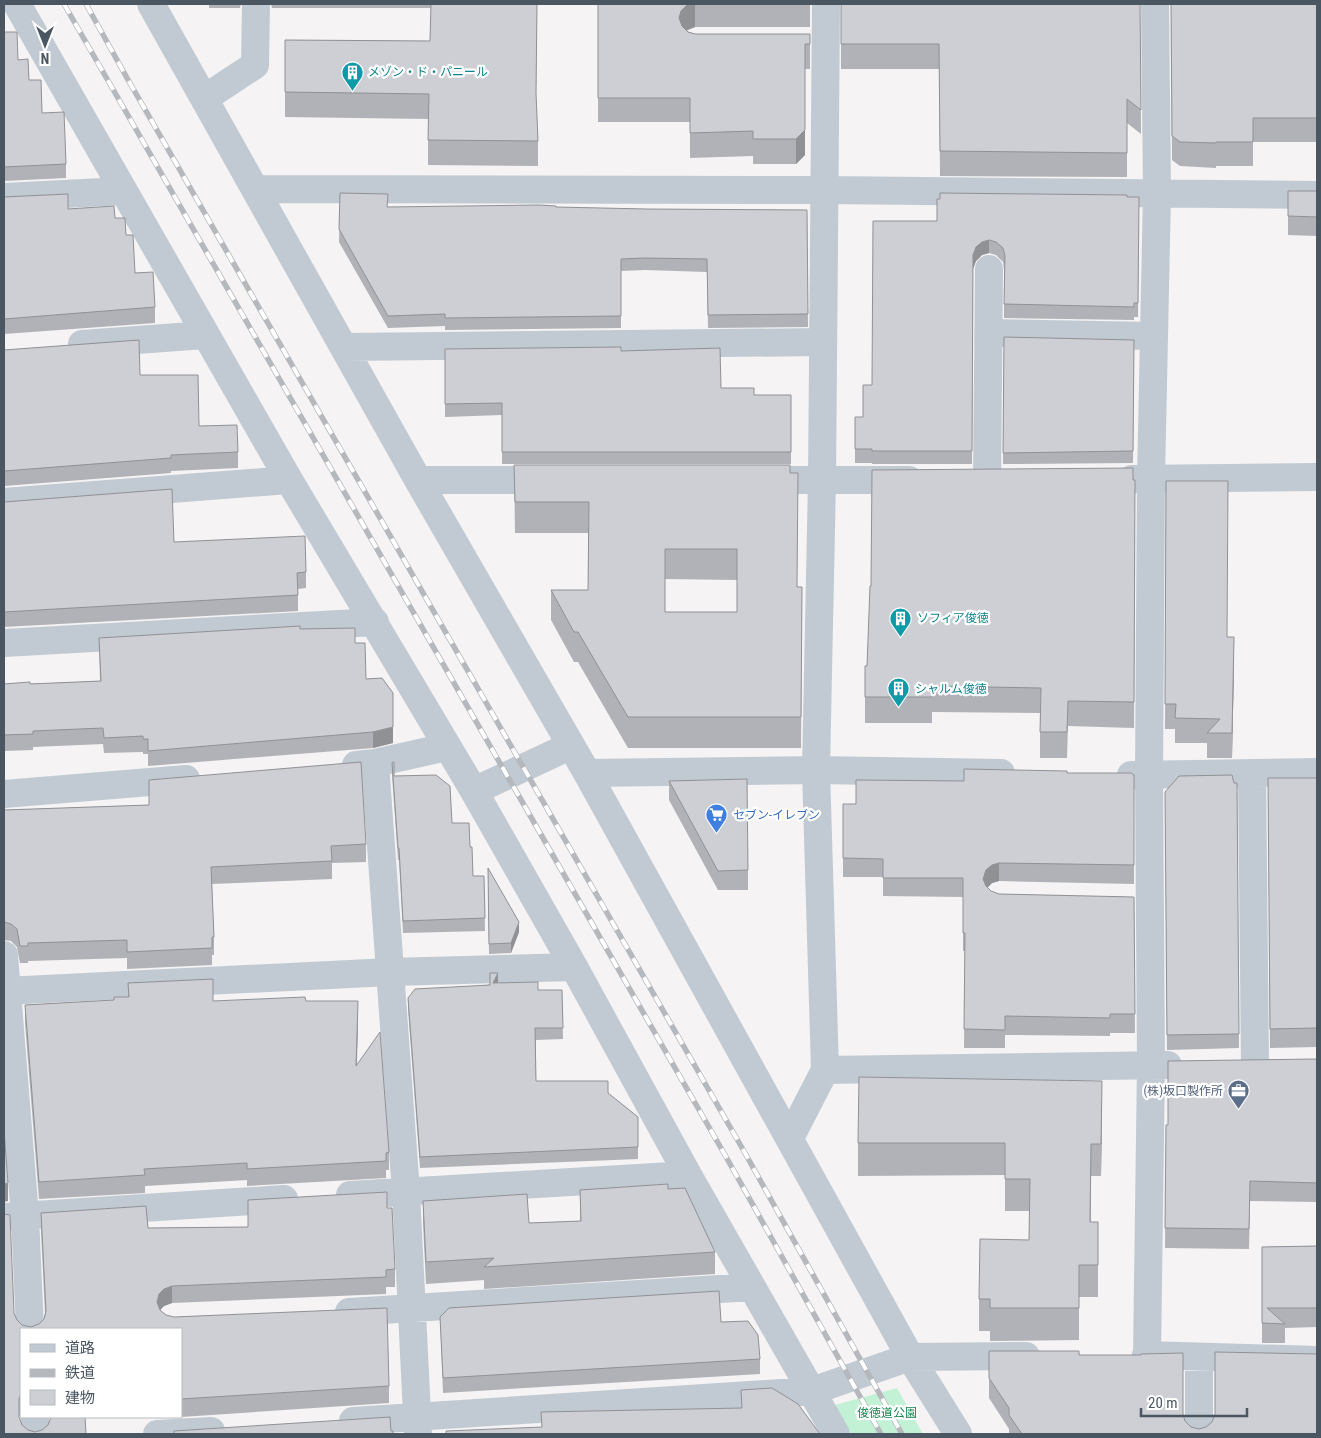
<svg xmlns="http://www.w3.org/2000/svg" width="1321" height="1438" font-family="'Roboto Condensed','Noto Sans JP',sans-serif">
  <rect width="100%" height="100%" fill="#f5f3f3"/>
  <path fill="#c3f1d5" d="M 897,1388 L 923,1434 L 851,1434 L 835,1405 Z"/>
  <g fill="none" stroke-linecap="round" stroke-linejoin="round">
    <path stroke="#c1cad2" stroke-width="28" d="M 17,4 L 289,480 L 474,791 L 570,746
      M 151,4 L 418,480 L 587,773 L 910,1357 L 958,1434
      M 205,98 L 255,65 L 256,4
      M 255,189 L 825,190 L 1317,195
      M 4,197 L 123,191
      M 989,333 L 1154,336
      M 82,344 L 205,335
      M 344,347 L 823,342
      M 1132,479 L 1317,477
      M 418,480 L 552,480
      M 760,480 L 909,480
      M 987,480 L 989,269
      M 4,502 L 289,480
      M 4,643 L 375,622
      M 375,763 L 406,1192 L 418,1434
      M 356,765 L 375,763 L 447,747
      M 587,773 L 816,770 L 1001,773
      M 1252,773 L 1255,1064
      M 1131,775 L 1317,772
      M 474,791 L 574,967 L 688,1175 L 836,1434
      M 4,794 L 186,779
      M 4,955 L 25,1216 L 30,1329
      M 4,991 L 390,972 L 574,967
      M 825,1070 L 1168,1065
      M 790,1138 L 825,1070 L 816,770 L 822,480 L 826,4
      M 350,1195 L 688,1175
      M 4,1217 L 284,1199
      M 349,1312 L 752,1287
      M 1146,1355 L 1317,1360
      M 1147,1355 L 1151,1066 L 1149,775 L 1151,479 L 1157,193 L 1155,4
      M 1199,1357 L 1199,1434
      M 35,1417 L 35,1434
      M 353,1421 L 812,1391 L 910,1357 L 1026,1356
      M 157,1434 L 211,1431"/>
    <defs>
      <path id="rail" d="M 64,4 L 725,1155 L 881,1434
        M 86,4 L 127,78 L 741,1146 L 902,1434"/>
    </defs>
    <use href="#rail" stroke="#b5b8bd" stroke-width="5.5"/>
    <use href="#rail" stroke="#fff" stroke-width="4" stroke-dasharray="11" stroke-linecap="butt"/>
  </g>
  <path fill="#b0b2b7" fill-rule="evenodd" d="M 209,4 L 241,4 L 240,8 L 209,8 Z
    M 271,4 L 537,4 L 536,96 L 538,141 L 538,166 L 428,165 L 428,119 L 285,117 L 285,40 L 430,41 L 431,8 L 272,8 Z
    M 598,4 L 810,4 L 810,27 L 695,27 L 686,31 L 688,32 L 695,34 L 810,34 L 810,69 L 805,69 L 805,155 L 796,164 L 753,164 L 753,156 L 690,158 L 690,122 L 598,122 Z
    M 841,4 L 1140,4 L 1141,134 L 1127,123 L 1127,177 L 940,176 L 939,69 L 841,69 Z
    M 1171,4 L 1317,4 L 1317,142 L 1253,142 L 1253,166 L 1216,166 L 1216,168 L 1180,166 L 1172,160 Z
    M 4,32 L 29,80 L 42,113 L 66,164 L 66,178 L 4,181 Z
    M 1317,191 L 1317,236 L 1288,235 L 1288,216 Z
    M 340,193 L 388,207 L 556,207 L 646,209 L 807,210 L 808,327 L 708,328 L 707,272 L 645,270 L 621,271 L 621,328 L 445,330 L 445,326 L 388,328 L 339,242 Z
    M 4,197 L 115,218 L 126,235 L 135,273 L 155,307 L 155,323 L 4,334 Z
    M 1127,197 L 1139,197 L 1138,317 L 1134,317 L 1134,320 L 1004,318 L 1004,269 L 1003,262 L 996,255 L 989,253 L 982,255 L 976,261 L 973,269 L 972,464 L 872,464 L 872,463 L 855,463 L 855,417 L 863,417 L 872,385 L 937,221 Z
    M 1004,337 L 1134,340 L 1133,463 L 1003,464 Z
    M 445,349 L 621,351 L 721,388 L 754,395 L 791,395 L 791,464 L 502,464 L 502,415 L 445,417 Z
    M 4,350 L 140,375 L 199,426 L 238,452 L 238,468 L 171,471 L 171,473 L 4,486 Z
    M 514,465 L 790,473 L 797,587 L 802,587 L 801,748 L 628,748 L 578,662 L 574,662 L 551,620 L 551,590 L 588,590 L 588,533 L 515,533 ZM 665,579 L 737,580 L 737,612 L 665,612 Z
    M 1133,480 L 1135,480 L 1134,728 L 1068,726 L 1067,758 L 1040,758 L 1040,713 L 932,712 L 932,723 L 865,723 L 865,666 L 867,666 L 871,586 Z
    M 1166,481 L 1227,637 L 1234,662 L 1232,758 L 1207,758 L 1207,743 L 1175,743 L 1175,729 L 1165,729 Z
    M 4,502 L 174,542 L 306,572 L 306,588 L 298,589 L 298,611 L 4,627 Z
    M 300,629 L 355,643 L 366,679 L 393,743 L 373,748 L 148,766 L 148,754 L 143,754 L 143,752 L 104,753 L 103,744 L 33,747 L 33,750 L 4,751 L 4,684 L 30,684 L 100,681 L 99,638 Z
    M 392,763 L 394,776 L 470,847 L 473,876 L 484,876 L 485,931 L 403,933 L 399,860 L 398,860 L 392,775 Z
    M 1067,773 L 1134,865 L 1134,884 L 999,881 L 992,883 L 987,888 L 991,891 L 999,894 L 1134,897 L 1135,1033 L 1110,1033 L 1110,1036 L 1005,1035 L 1005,1048 L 964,1048 L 965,951 L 963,951 L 963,897 L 883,896 L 883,877 L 843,877 L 843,804 L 856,804 L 964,781 Z
    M 1268,778 L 1317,778 L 1317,1047 L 1270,1048 Z
    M 149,780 L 366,844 L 366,862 L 332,863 L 332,879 L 212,884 L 214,937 L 214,955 L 212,955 L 212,965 L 127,969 L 127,958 L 28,961 L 28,963 L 20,963 L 17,947 L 11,941 L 4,940 L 4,810 L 149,805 Z
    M 669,781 L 748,870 L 748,890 L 718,890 L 669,800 Z
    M 1234,783 L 1237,783 L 1239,1048 L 1167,1050 L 1165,792 Z
    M 488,868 L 519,932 L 511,953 L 489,954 Z
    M 128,983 L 213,1001 L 306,1001 L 358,1018 L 357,1065 L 389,1152 L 389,1170 L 386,1170 L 386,1178 L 247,1186 L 247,1180 L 145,1186 L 145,1193 L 39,1199 L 25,1023 L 25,1005 L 114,1000 L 128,997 Z
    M 498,983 L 538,990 L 562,990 L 563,1039 L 536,1040 L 536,1081 L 608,1093 L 638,1117 L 638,1159 L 420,1168 L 408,1009 L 408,998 Z
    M 1317,1059 L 1317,1202 L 1250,1201 L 1249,1249 L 1165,1248 L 1166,1125 L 1168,1125 Z
    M 1102,1113 L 1101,1176 L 1091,1176 L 1091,1222 L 1098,1222 L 1098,1297 L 1079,1297 L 1079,1340 L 990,1341 L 990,1331 L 979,1331 L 979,1299 L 1029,1240 L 1030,1211 L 1005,1211 L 1005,1175 L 858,1176 L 858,1143 Z
    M 668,1189 L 715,1252 L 715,1274 L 484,1289 L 484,1280 L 426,1284 L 423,1223 L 423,1201 L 529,1223 L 580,1221 L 580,1190 Z
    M 387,1208 L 395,1269 L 395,1287 L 386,1287 L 386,1294 L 172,1303 L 164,1306 L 160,1310 L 166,1315 L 389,1386 L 389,1403 L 181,1417 L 181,1329 L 21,1329 L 21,1410 L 19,1417 L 22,1425 L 28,1430 L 35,1432 L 4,1434 L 14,1313 L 17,1320 L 22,1325 L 31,1327 L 39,1324 L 44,1319 L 45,1313 L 41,1230 L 41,1213 L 148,1228 L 248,1227 Z
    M 1317,1246 L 1317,1327 L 1285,1328 L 1285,1343 L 1262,1343 L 1262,1247 Z
    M 440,1317 L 721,1322 L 760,1359 L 760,1374 L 443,1393 Z
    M 989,1351 L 1079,1355 L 1183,1414 L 1185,1421 L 1191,1427 L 1199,1429 L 1317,1434 L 1009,1434 L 1009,1429 L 989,1398 Z"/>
  <path fill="#909195" d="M 691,4 L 695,4 L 695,27 L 687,30 L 681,36 L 679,18 L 681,11 L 687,5 Z
    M 805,69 L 805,155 L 796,164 L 796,139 Z
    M 989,240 L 989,253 L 982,255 L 976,261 L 973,269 L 972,464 L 973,255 L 976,247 L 982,242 Z
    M 1234,637 L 1234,662 L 1232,758 L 1232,733 Z
    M 393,727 L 393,743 L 373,748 L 373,732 Z
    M 999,863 L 999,881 L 992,883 L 986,889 L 983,879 L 986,870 L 992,865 Z
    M 519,922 L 519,932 L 511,953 L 511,943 Z
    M 498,973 L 498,985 L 493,983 Z
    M 358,1001 L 358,1018 L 356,1083 L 356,1066 Z
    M 1102,1081 L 1102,1113 L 1101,1176 L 1101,1144 Z
    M 8,1183 L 8,1201 L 4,1202 L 4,1184 Z
    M 172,1286 L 172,1303 L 164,1306 L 159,1311 L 157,1302 L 159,1294 L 164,1289 Z
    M 21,1392 L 21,1410 L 19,1417 L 19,1399 Z"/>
  <path fill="#cdcfd5" stroke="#909195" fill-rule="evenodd" d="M 431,4 L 537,4 L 536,93 L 538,141 L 428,140 L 429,94 L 285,92 L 285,40 L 430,41 Z
    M 598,4 L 691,4 L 687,5 L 681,11 L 679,18 L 682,26 L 688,32 L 695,34 L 810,34 L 810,44 L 805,44 L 805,130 L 796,139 L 753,139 L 753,131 L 690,133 L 690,98 L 598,98 Z
    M 841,4 L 1140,4 L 1141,110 L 1127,99 L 1127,153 L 940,151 L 939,44 L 841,44 Z
    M 1171,4 L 1317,4 L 1317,118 L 1253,118 L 1253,142 L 1216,142 L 1216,143 L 1180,142 L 1172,136 Z
    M 4,32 L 17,32 L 18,60 L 28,59 L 29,80 L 41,80 L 42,113 L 64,112 L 66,164 L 4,167 Z
    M 1288,191 L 1317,191 L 1317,217 L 1288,216 Z
    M 340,193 L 388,194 L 387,207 L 539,205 L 556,206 L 556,207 L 646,209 L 807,210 L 808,314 L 708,315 L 707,259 L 645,258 L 621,259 L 621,316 L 445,318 L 445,314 L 388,316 L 339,229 Z
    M 940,193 L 1127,195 L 1127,197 L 1139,197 L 1138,303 L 1134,303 L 1134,307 L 1004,304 L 1005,256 L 1003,248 L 996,242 L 989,240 L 982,242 L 976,247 L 973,255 L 972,451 L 872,451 L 872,449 L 855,449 L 855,417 L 863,417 L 863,385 L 872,385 L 873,221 L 937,221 L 937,199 L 940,199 Z
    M 68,194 L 68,209 L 114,206 L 115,218 L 125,218 L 126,235 L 133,235 L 135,273 L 153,272 L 155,307 L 4,319 L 4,197 Z
    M 1004,337 L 1134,340 L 1133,451 L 1003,453 Z
    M 139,340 L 140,375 L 198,375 L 199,426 L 237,425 L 238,452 L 171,455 L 171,458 L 4,471 L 4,350 Z
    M 621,347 L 621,351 L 720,348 L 721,388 L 754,388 L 754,395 L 791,395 L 791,452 L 502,452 L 502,403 L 445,404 L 445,349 Z
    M 514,465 L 790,465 L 790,473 L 798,473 L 797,587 L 802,587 L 801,717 L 628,717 L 578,632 L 574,632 L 551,590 L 588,590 L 589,502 L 515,502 ZM 665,549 L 737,549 L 737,612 L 665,612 Z
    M 1133,468 L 1133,480 L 1135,480 L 1134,702 L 1068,701 L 1067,732 L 1040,732 L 1041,688 L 932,686 L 932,697 L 865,697 L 865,666 L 867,666 L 870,586 L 871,586 L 872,470 Z
    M 1166,481 L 1228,481 L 1227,637 L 1234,637 L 1232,733 L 1207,733 L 1220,719 L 1175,718 L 1176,704 L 1165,704 Z
    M 172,489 L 174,542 L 305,536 L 306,572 L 297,573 L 298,595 L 4,612 L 4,502 Z
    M 300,626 L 300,629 L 355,628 L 355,643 L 365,643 L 366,679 L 382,678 L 393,693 L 393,727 L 373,732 L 148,751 L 148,739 L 143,739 L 143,736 L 104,738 L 103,728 L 33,731 L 33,734 L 4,735 L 4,684 L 30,682 L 30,684 L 101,681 L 99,638 Z
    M 361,762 L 366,844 L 331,846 L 332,861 L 211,867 L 214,937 L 212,937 L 212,948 L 127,952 L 127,940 L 28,943 L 28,946 L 20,946 L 17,929 L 11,924 L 4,922 L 4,810 L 149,805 L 149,780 Z
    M 394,762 L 394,776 L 436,775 L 450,786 L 452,823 L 469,823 L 470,847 L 472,847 L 473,876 L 484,876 L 485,918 L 403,921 L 399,848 L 398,848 L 392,763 Z
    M 964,769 L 1067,771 L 1067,773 L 1131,773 L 1134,775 L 1134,865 L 999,863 L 992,865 L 986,870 L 983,879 L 986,886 L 991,891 L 999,894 L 1134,897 L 1135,1014 L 1110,1014 L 1110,1018 L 1005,1016 L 1005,1030 L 964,1029 L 965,933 L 963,933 L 963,878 L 883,878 L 883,859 L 843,858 L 843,804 L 856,804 L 856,780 L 964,781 Z
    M 1232,775 L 1234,783 L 1237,783 L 1239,1034 L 1167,1035 L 1165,792 L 1179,776 Z
    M 1268,778 L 1317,778 L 1317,1028 L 1270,1029 Z
    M 747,779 L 748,870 L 718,871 L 669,781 Z
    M 488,868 L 519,922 L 511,943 L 489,944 Z
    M 490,973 L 498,973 L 493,983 L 538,982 L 538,990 L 562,990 L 563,1028 L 535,1028 L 536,1081 L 608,1081 L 608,1093 L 638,1117 L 638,1147 L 420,1157 L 408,998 L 415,989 L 490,985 Z
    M 213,979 L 213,1001 L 305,997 L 306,1001 L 358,1001 L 356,1066 L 380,1032 L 389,1152 L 386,1153 L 386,1161 L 247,1169 L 247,1163 L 144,1169 L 145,1175 L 39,1182 L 25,1005 L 114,1000 L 114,997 L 129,997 L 128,983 Z
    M 1317,1059 L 1317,1183 L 1250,1181 L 1249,1229 L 1165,1228 L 1166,1125 L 1168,1125 L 1168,1061 Z
    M 859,1077 L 1102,1081 L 1101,1144 L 1091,1144 L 1090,1222 L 1098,1222 L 1098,1265 L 1079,1265 L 1079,1308 L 990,1308 L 990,1299 L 979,1299 L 980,1239 L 1029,1240 L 1030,1179 L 1005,1179 L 1005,1143 L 858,1143 Z
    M 4,1130 L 8,1183 L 4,1184 Z
    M 668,1184 L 668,1189 L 685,1188 L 715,1252 L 484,1267 L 494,1258 L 426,1262 L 423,1201 L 527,1194 L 529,1223 L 581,1221 L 580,1190 Z
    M 387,1192 L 387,1208 L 392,1208 L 395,1269 L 386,1270 L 386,1277 L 172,1286 L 164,1289 L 159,1294 L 157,1302 L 160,1310 L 166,1315 L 174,1317 L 387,1308 L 389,1386 L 181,1399 L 181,1329 L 21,1329 L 21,1392 L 19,1399 L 19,1417 L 22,1425 L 28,1430 L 35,1432 L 42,1430 L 48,1425 L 51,1417 L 85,1417 L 86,1434 L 4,1434 L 4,1214 L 10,1215 L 14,1313 L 17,1320 L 22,1325 L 31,1327 L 39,1324 L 44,1319 L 46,1311 L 41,1213 L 146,1206 L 148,1228 L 248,1227 L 248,1200 Z
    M 1317,1246 L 1317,1308 L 1267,1308 L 1285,1324 L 1262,1323 L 1262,1247 Z
    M 719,1291 L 721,1322 L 748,1321 L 758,1335 L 760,1359 L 443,1378 L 440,1317 L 449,1308 Z
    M 989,1351 L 1079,1351 L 1079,1355 L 1141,1355 L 1141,1354 L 1183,1353 L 1183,1414 L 1185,1421 L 1191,1427 L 1199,1429 L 1206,1427 L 1212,1422 L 1215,1414 L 1215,1352 L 1317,1354 L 1317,1434 L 1022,1434 L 1009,1415 L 1009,1408 L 989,1378 Z
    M 772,1388 L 798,1404 L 820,1434 L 446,1434 L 446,1431 L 542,1427 L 541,1412 L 742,1408 L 741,1390 Z
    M 390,1417 L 391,1431 L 393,1431 L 393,1434 L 174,1434 L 174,1431 Z"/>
  <defs>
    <symbol id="building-pin" viewBox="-11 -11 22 30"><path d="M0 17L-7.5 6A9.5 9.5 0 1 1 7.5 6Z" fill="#0f9aa8" stroke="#fff"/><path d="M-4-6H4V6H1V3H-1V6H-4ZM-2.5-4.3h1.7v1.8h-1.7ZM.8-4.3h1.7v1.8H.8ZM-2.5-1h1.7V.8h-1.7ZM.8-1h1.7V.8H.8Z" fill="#fff"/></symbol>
    <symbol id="supermarket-pin" viewBox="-11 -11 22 30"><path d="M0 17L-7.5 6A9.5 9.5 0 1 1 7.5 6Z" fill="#3f7fe0" stroke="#fff"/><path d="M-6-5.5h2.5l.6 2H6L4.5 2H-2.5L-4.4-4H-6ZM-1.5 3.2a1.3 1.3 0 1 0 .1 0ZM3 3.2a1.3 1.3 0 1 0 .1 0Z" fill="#fff"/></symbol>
    <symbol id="office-pin" viewBox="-11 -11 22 30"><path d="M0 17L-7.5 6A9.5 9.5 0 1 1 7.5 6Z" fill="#5c6f8a" stroke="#fff"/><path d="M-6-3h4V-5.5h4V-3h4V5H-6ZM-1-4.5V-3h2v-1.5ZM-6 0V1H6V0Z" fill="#fff"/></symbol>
  </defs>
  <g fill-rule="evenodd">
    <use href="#building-pin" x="340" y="60" width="25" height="34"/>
    <use href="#building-pin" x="888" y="606" width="25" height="34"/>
    <use href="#building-pin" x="886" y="676" width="25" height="34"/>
    <use href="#supermarket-pin" x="704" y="802" width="25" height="34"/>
    <use href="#office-pin" x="1226" y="1078" width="25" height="34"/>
  </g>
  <g text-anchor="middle" stroke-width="4.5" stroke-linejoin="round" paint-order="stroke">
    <g font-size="12" fill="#0d838f" stroke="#fff" text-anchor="start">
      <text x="368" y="76">メゾン・ド・パニール</text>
      <text x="917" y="622">ソフィア俊徳</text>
      <text x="915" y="693">シャルム俊徳</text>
    </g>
    <g font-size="12" fill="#366cbe" stroke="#fff" text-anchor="start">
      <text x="733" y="819">セブン-イレブン</text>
    </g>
    <g font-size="12" fill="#4e5e75" stroke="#fff" text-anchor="end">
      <text x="1223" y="1095">(株)坂口製作所</text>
    </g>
    <g font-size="12" fill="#17864f" stroke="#fff">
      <text x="887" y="1417">俊徳道公園</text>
    </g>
  </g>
  <rect width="1321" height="1438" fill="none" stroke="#4a5661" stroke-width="10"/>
  <rect x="20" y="1328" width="162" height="90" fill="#ffffff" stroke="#b7bbc0"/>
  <rect x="30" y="1344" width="25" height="8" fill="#c1cad2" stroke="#b7bbc0"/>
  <text x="65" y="1353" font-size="15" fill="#4a5661">道路</text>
  <rect x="30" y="1369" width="25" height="8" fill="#b5b8bd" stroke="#b7bbc0"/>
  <text x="65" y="1378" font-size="15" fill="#4a5661">鉄道</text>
  <rect x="30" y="1390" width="25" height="15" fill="#cdcfd5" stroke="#b7bbc0"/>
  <text x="65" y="1403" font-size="15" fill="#4a5661">建物</text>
  <g transform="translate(45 45) rotate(180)" stroke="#ffffff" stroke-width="4" paint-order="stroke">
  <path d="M0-4L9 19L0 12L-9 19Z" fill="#4a5661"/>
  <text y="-8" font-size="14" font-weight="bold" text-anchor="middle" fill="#4a5661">N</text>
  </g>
  <path d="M1141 1408v8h106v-8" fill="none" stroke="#4a5661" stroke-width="2.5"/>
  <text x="1148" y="1408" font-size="15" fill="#4a5661" stroke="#ffffff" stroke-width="4" paint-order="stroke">20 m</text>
</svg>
